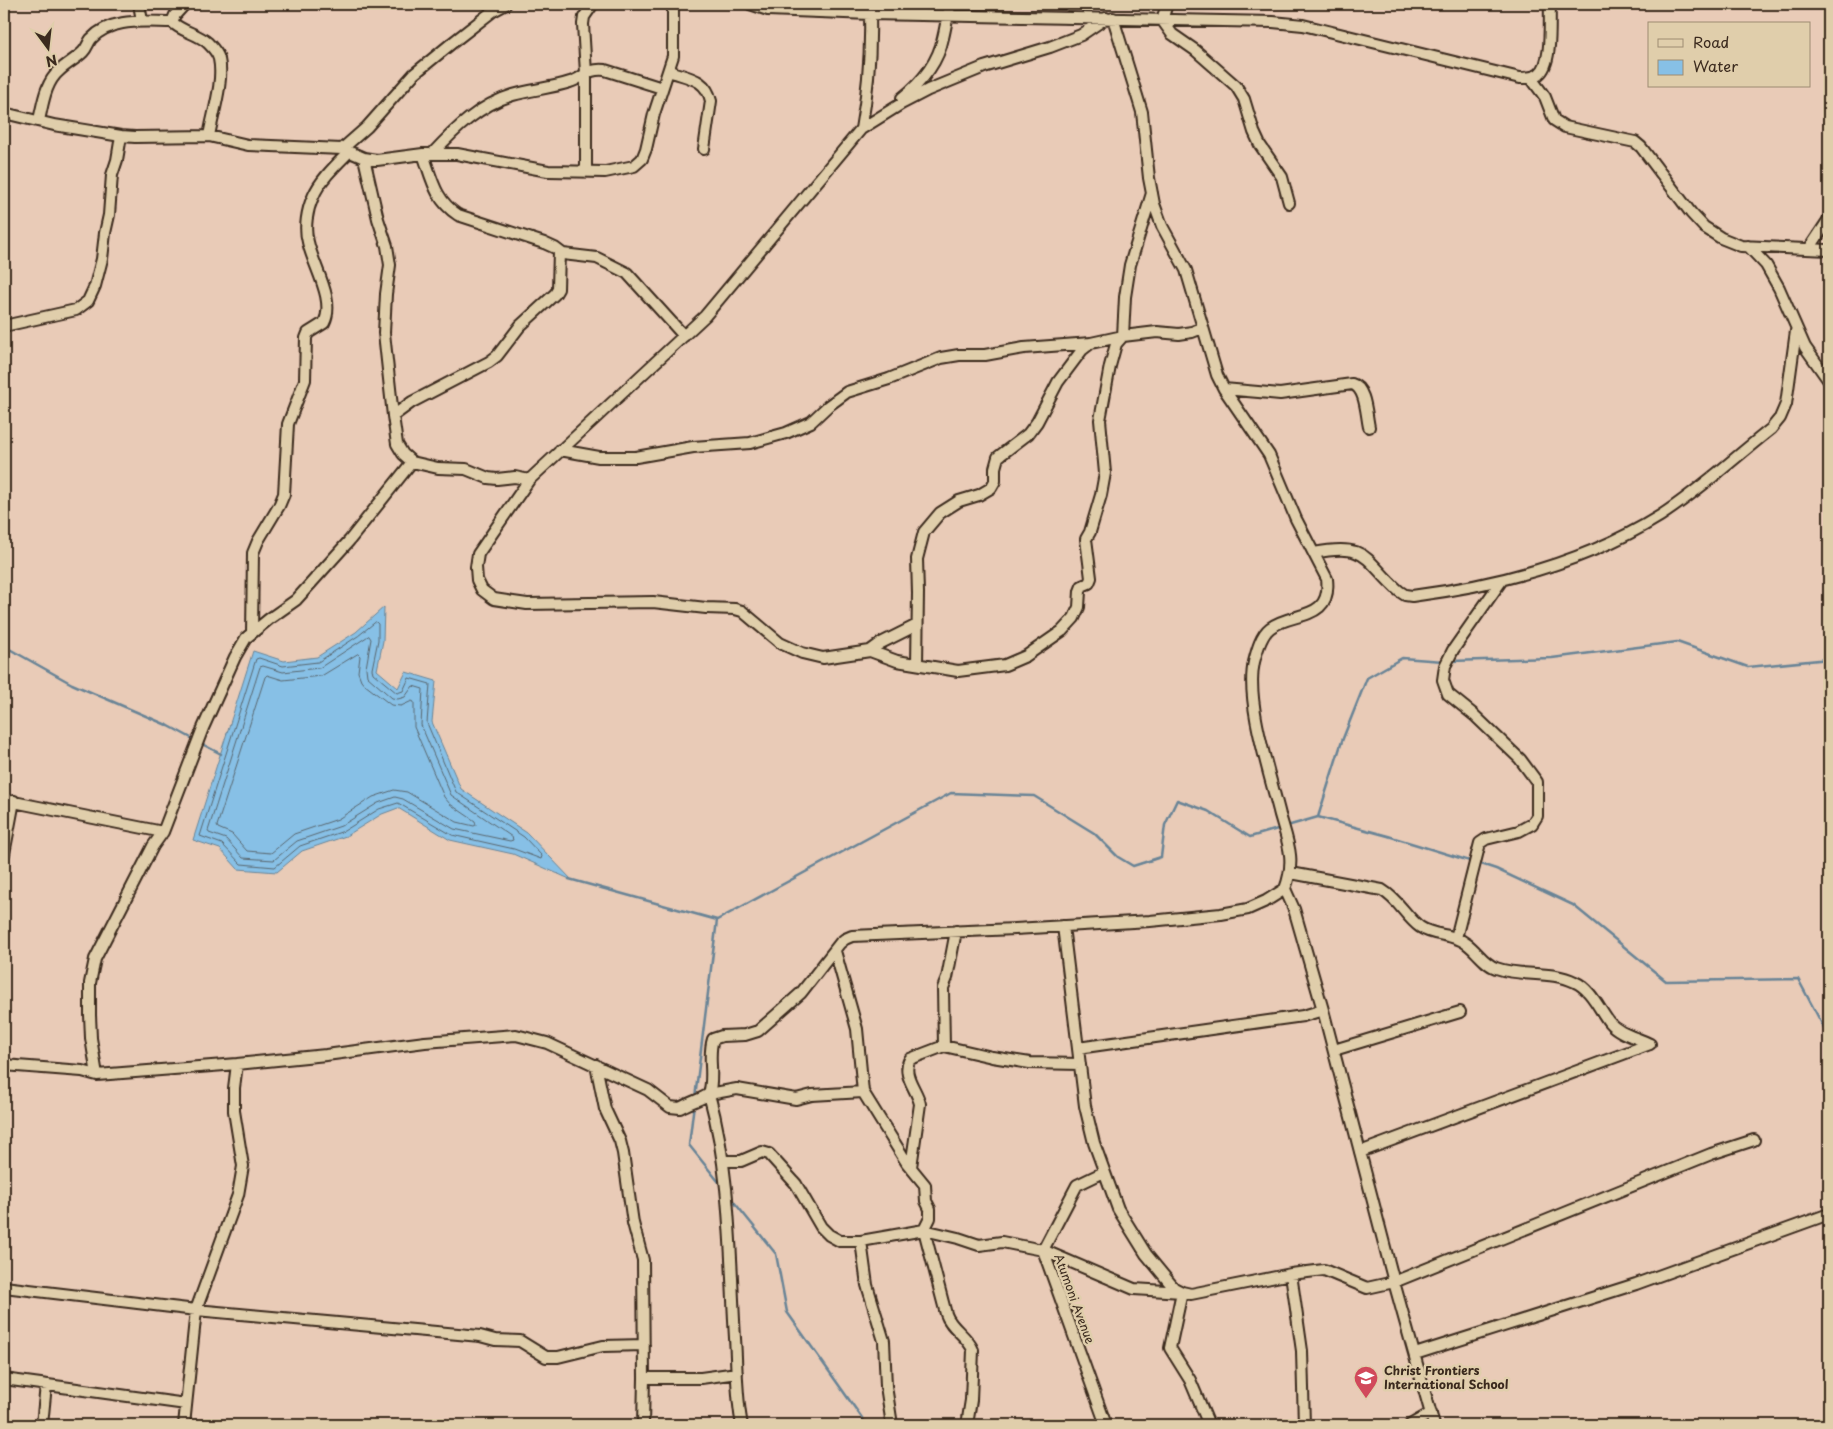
<svg xmlns="http://www.w3.org/2000/svg" width="1833" height="1429" font-family="'Playpen Sans',sans-serif">
  <rect width="100%" height="100%" fill="#e9cbb7"/>
  <filter id="ink" filterUnits="userSpaceOnUse"><feTurbulence type="fractalNoise" baseFrequency=".02" numOctaves="2"/><feDisplacementMap in="SourceGraphic" scale="10" xChannelSelector="R" yChannelSelector="G"/><feConvolveMatrix kernelMatrix="1 2 1 2 8 2 1 2 1" color-interpolation-filters="sRGB"/></filter>
  <g filter="url(#ink)">
    <path fill="#87c0e6" stroke="#698496" d="M 384,607 L 383,641 L 377,670 L 398,688 L 406,672 L 436,681 L 432,722 L 461,789 L 527,833 L 572,880 L 513,854 L 450,840 L 398,808 L 382,814 L 346,836 L 302,851 L 277,872 L 238,869 L 220,849 L 193,840 L 253,651 L 284,661 L 317,657 L 356,632 Z"/>
    <g fill="none" stroke-linecap="round" stroke-linejoin="round">
      <path stroke="#59666e" stroke-width="1" d="M 376,622 L 378,624 L 378,640 L 372,669 L 373,673 L 397,693 L 403,691 L 409,678 L 430,684 L 427,723 L 456,792 L 524,837 L 542,856 L 541,859 L 514,849 L 452,835 L 398,803 L 379,809 L 344,831 L 300,846 L 275,867 L 241,864 L 222,844 L 200,836 L 256,659 L 259,658 L 283,666 L 318,662 L 358,636 Z
        M 369,636 L 371,639 L 366,668 L 367,676 L 392,698 L 398,699 L 405,697 L 413,686 L 423,689 L 421,725 L 451,795 L 512,837 L 513,840 L 510,841 L 454,829 L 403,799 L 395,797 L 378,803 L 341,826 L 297,841 L 274,860 L 243,858 L 226,839 L 209,833 L 208,831 L 260,667 L 263,666 L 283,672 L 319,668 Z
        M 358,654 L 360,656 L 358,672 L 361,680 L 365,685 L 391,705 L 401,706 L 412,701 L 414,702 L 414,727 L 444,797 L 450,804 L 475,821 L 476,825 L 474,826 L 457,822 L 407,792 L 394,790 L 373,797 L 338,819 L 294,834 L 271,853 L 247,851 L 232,834 L 218,828 L 217,826 L 265,677 L 267,675 L 283,680 L 321,676 Z"/>
      <path stroke="#698496" stroke-width="2.5" d="M 4,646 L 72,684 L 169,726 L 195,740
        M 1451,661 L 1552,658 L 1677,642 L 1748,667 L 1829,659
        M 200,743 L 221,754
        M 1318,817 L 1388,836 L 1473,862
        M 1287,826 L 1318,817 L 1342,741 L 1367,678 L 1402,658 L 1443,661
        M 1478,863 L 1496,869 L 1573,905 L 1666,981 L 1798,979 L 1829,1037
        M 569,879 L 717,920 L 951,793 L 1034,796 L 1094,833 L 1118,857 L 1133,866 L 1161,857 L 1165,825 L 1177,800 L 1208,811 L 1250,837 L 1281,828
        M 695,1098 L 717,920
        M 694,1104 L 689,1145 L 722,1186
        M 730,1197 L 776,1254 L 787,1312 L 867,1425"/>
      <defs>
        <path id="minor" d="M 139,4 L 142,21
          M 185,4 L 175,15 L 172,22 C 182,32 197,33 208,43 C 212,47 218,54 219,59 C 224,81 213,113 209,136
          M 750,4 L 768,10 L 870,14 L 1273,22 L 1303,25 L 1520,78 C 1527,78 1534,78 1539,74 C 1553,63 1549,21 1550,4
          M 1167,4 L 1162,20 L 1172,34 L 1195,50 L 1236,86 L 1244,99 L 1254,132 L 1260,145 L 1282,177 L 1289,203
          M 1113,18 L 1142,112 L 1149,178 L 1154,204 L 1162,226 L 1186,270 L 1217,375 L 1224,389 L 1269,455 L 1296,519 L 1327,579 C 1332,622 1292,611 1270,628 C 1261,635 1257,650 1254,662 C 1245,701 1270,774 1280,815 C 1288,843 1296,860 1285,889
          M 669,71 C 688,78 706,78 711,101 L 704,149
          M 1531,78 L 1545,97 L 1554,120 L 1565,127 L 1635,142 L 1641,147 L 1691,213 L 1704,227 L 1721,238 L 1741,246 L 1829,250
          M 902,98 C 922,82 938,63 943,38 C 946,26 947,15 951,4
          M 4,113 L 54,125 L 121,136 L 135,137 L 209,136 L 248,145 L 342,149 L 367,127 L 414,74 L 452,43 L 493,11 L 506,4
          M 39,120 C 43,104 45,83 59,71 C 66,64 76,59 83,52 C 87,48 88,43 91,39 C 111,17 145,22 172,22
          M 861,129 C 868,91 871,53 870,14
          M 343,149 L 364,158 L 377,160 L 423,154 L 457,154 L 548,171 L 605,172 L 634,166 L 642,159 L 646,149 L 654,114 L 673,56 L 673,4
          M 423,154 C 432,179 435,200 458,215 L 544,243 L 555,248 L 563,254 L 597,258 L 627,273 L 684,336
          M 432,154 C 455,129 479,105 513,95 C 531,90 551,88 570,82 C 584,78 587,68 605,70 L 662,88
          M 364,158 L 378,219 L 387,246 L 390,265 L 386,294 L 384,333 L 393,416 L 397,444 L 403,454 L 412,462
          M 586,171 L 586,73 L 583,24 L 584,17 L 593,4
          M 1748,246 L 1766,265 L 1779,288 L 1805,347 L 1829,381
          M 1809,249 L 1829,219
          M 4,326 L 76,310 L 88,301 L 95,286 L 102,259 L 105,233 L 109,215 L 112,175 L 117,160 L 121,136
          M 1224,389 L 1280,394 L 1352,384 C 1366,388 1366,414 1369,427
          M 393,416 L 412,402 L 489,362 L 497,356 L 520,326 L 555,294 L 558,289 L 559,251
          M 560,450 L 599,457 L 636,457 L 693,447 L 750,443 L 786,433 L 811,422 L 828,406 L 847,392 L 889,379 L 941,358 L 959,355 L 985,355 L 1024,348 L 1091,343
          M 529,480 L 478,554 L 476,567 L 477,580 L 482,590 L 494,599 L 527,604 L 653,602 L 706,608 L 735,609 L 742,611 L 780,643 L 802,653 L 823,658 L 870,651 L 897,661 L 958,671 L 1005,665 L 1026,656 L 1062,631 L 1074,618 L 1079,607 L 1080,591 L 1082,586 L 1089,583 L 1091,578 L 1086,539 L 1090,532 L 1101,495 L 1105,473 L 1100,420 L 1110,366 L 1116,344 L 1123,336 L 1125,297 L 1130,265 L 1152,193
          M 1314,553 C 1369,542 1364,560 1399,591 L 1405,595 L 1412,596 C 1498,585 1586,562 1660,516 C 1699,491 1734,458 1771,429 L 1780,418 L 1786,404 L 1796,331
          M 252,633 L 253,553 L 258,541 L 279,506 L 284,494 L 288,424 L 305,380 L 306,338 L 308,333 L 324,323 C 336,300 313,266 308,242 C 304,228 307,210 313,197 C 320,180 336,165 349,152
          M 870,651 L 881,643 L 917,625
          M 917,664 L 918,593 L 917,559 L 924,532 L 940,513 L 959,501 L 979,495 L 991,488 L 995,481 L 995,468 L 998,457 L 1028,434 L 1037,422 L 1058,382 L 1082,350 L 1091,343 L 1123,336 L 1157,332 L 1179,334 L 1192,332 L 1202,328
          M 4,800 L 163,832 L 203,728 L 235,657 L 246,638 L 269,619 L 296,600 L 349,541 L 412,462 L 438,468 L 466,469 L 488,478 L 497,479 L 515,477 L 529,480 L 705,316 L 861,129 L 901,104 L 928,90 L 984,67 L 1050,47 L 1081,35 L 1106,18
          M 4,854 L 14,801
          M 1291,873 L 1382,890 C 1400,901 1405,916 1420,927 C 1434,937 1454,933 1467,944 C 1477,951 1484,964 1496,968 C 1521,977 1551,970 1575,982 C 1591,989 1599,1009 1609,1022 C 1619,1034 1636,1037 1650,1044
          M 1063,926 L 1085,1106 L 1094,1143 L 1118,1209 L 1146,1254 L 1174,1288 L 1182,1292 L 1191,1294 L 1291,1274 L 1324,1270 L 1367,1288 L 1394,1282 L 1711,1154 L 1754,1140
          M 1456,938 L 1480,843 L 1486,839 L 1519,831 L 1532,824 L 1537,816 L 1537,782 L 1520,759 L 1474,715 L 1448,694 L 1443,680 L 1445,666 L 1453,650 L 1502,580
          M 835,951 L 857,1029 L 863,1092 L 907,1163 L 925,1185 L 926,1201 L 930,1209 L 930,1218 L 924,1230 L 946,1314 C 951,1329 967,1335 973,1350 L 971,1400 L 967,1425
          M 944,1046 L 992,1057 L 1030,1063 L 1080,1064
          M 1078,1048 L 1303,1016 L 1323,1010
          M 1334,1050 L 1460,1012
          M 4,1065 L 82,1071 L 97,1075 L 237,1064 L 326,1055 L 425,1042 L 516,1035 L 547,1043 L 648,1090 L 670,1107 L 680,1108 C 690,1102 700,1100 709,1094 C 715,1074 707,1057 713,1039 L 722,1036 L 745,1035 L 758,1031 L 801,993 L 840,943 L 845,939 L 852,936 L 1015,929 L 1150,921 L 1221,914 L 1248,909 L 1266,901 L 1285,889 L 1294,909 L 1323,1010 L 1394,1282 L 1434,1425
          M 596,1065 L 605,1109 L 620,1141 L 623,1153 L 633,1223 L 643,1260 L 644,1378
          M 97,1075 L 91,1038 L 90,1015 L 90,983 L 95,959 L 153,846 L 163,832
          M 1360,1152 L 1650,1044
          M 723,1161 L 741,1161 L 762,1152 L 769,1154 L 796,1184 L 821,1227 L 829,1235 L 840,1241 L 861,1241 L 924,1230 L 958,1238 L 979,1245 L 1002,1242 L 1043,1250 L 1134,1289 L 1182,1292 L 1170,1348 L 1190,1380 L 1209,1425
          M 911,1167 L 920,1104 C 917,1089 901,1075 910,1059 L 944,1046 L 943,988 L 947,978 L 956,931
          M 1104,1172 L 1077,1185 L 1043,1250 L 1106,1425
          M 861,1241 L 867,1285 L 884,1341 L 886,1386 L 892,1425
          M 1291,1274 L 1302,1351 L 1304,1425
          M 4,1287 L 196,1310 L 480,1336 L 495,1340 L 520,1341 L 546,1357 L 558,1357 L 603,1346 L 644,1345
          M 1415,1354 L 1636,1284 L 1829,1214
          M 4,1379 L 186,1404
          M 42,1425 L 46,1385
          M 184,1425 L 196,1310 L 238,1195 L 243,1166 L 234,1111 L 234,1088 L 237,1064
          M 643,1425 L 644,1378 L 701,1378 L 737,1373
          M 742,1425 C 736,1397 737,1366 735,1338 C 730,1256 731,1173 709,1094 L 737,1089 L 796,1099 L 812,1095 L 863,1092
          M 1410,1425 L 1431,1413"/>
      </defs>
      <use href="#minor" stroke="#3b2a1e" stroke-width="14"/>
      <use href="#minor" stroke="#e0ceab" stroke-width="10"/>
    </g>
  </g>
  <defs>
    <symbol id="school-pin" viewBox="-11 -11 22 30"><path d="M0 17L-7.5 6A9.5 9.5 0 1 1 7.5 6Z" fill="#d1495b" stroke="#e0ceab"/><path d="M0-5L7-2L0 1L-7-2ZM-4 1L0 2.5L4 1V4Q0 6-4 4Z" fill="#fff"/></symbol>
  </defs>
  <g fill-rule="evenodd">
    <use href="#school-pin" x="1352" y="1364" width="28" height="38"/>
  </g>
  <g text-anchor="middle" stroke-width="5" stroke-linejoin="round" paint-order="stroke">
    <g font-size="12" fill="#3b2a1e" stroke="#e0ceab">
      <text transform="translate(1074 1299) rotate(70)" y="4">Atumoni Avenue</text>
    </g>
    <g font-size="12" font-weight="bold" fill="#3b2a1e" stroke="#e0ceab" text-anchor="start">
      <text x="1384" y="1375">Christ Frontiers<tspan x="1384" dy="14">International School</tspan></text>
    </g>
  </g>
  <rect width="1833" height="1429" fill="none" stroke="#e0ceab" stroke-width="20"/>
  <rect x="10" y="10" width="1813" height="1409" fill="none" stroke="#3b2a1e" stroke-width="2" filter="url(#ink)"/>
  <rect x="1648" y="22" width="162" height="65" fill="#e0ceab" stroke="#9e8c73"/>
  <rect x="1658" y="39" width="25" height="8" fill="#e0ceab" stroke="#9e8c73"/>
  <text x="1693" y="48" font-size="15" fill="#3b2a1e">Road</text>
  <rect x="1658" y="60" width="25" height="15" fill="#87c0e6" stroke="#9e8c73"/>
  <text x="1693" y="72" font-size="15" fill="#3b2a1e">Water</text>
  <g transform="translate(48 48) rotate(165)" stroke="#e0ceab" stroke-width="4" paint-order="stroke">
  <path d="M0-4L9 19L0 12L-9 19Z" fill="#3b2a1e"/>
  <text y="-8" font-size="14" font-weight="bold" text-anchor="middle" fill="#3b2a1e">N</text>
  </g>
</svg>
